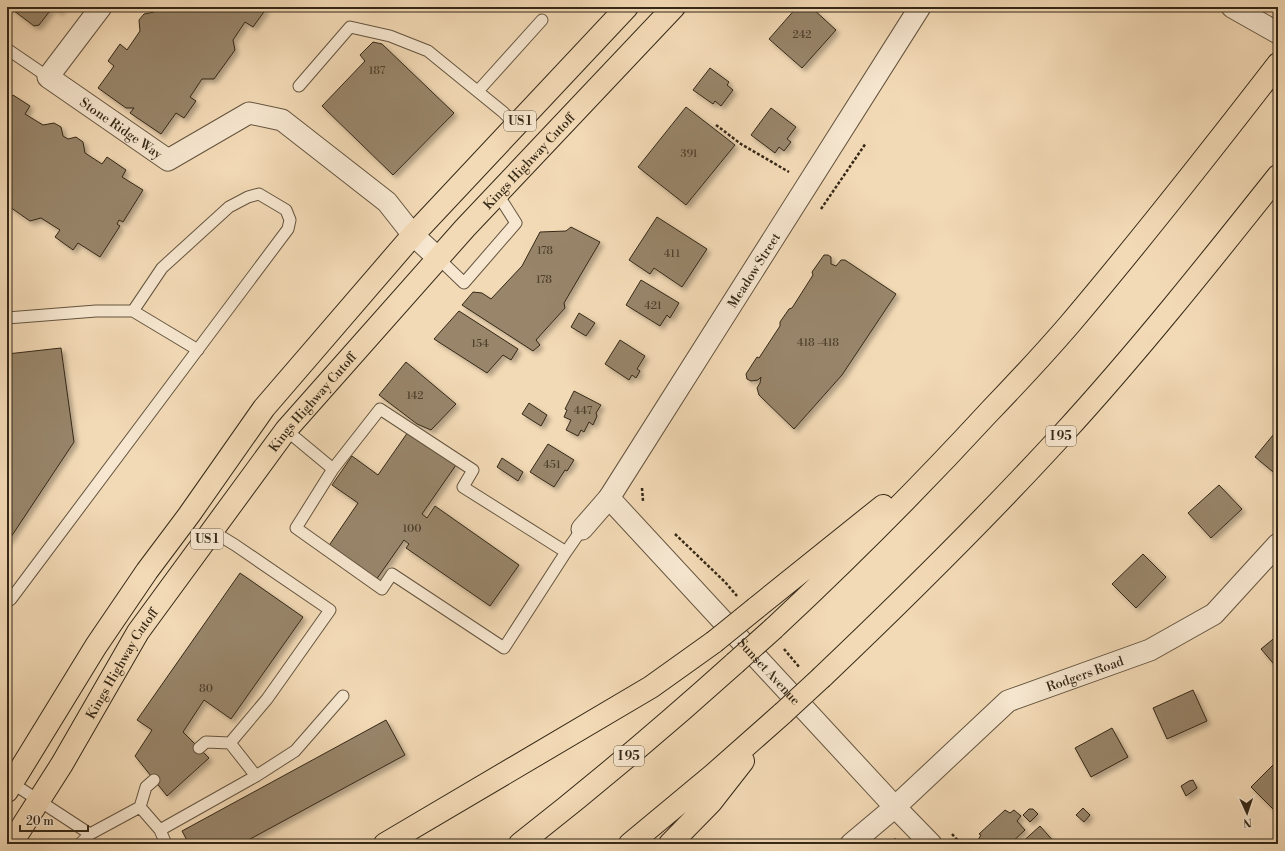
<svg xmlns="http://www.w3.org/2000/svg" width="1285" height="851" font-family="'Libre Bodoni',serif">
  <defs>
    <filter id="shadow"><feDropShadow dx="3.5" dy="3.5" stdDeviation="2" flood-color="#0004"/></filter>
  </defs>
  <rect width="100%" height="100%" fill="#f3dab6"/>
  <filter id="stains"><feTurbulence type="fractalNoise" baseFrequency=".005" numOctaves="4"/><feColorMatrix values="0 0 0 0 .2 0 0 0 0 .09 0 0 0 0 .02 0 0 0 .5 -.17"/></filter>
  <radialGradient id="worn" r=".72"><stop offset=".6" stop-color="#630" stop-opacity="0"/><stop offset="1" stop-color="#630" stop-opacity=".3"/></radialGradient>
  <path fill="#98856a" stroke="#352817" filter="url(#shadow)" d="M 9,7 L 63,7 L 59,12 L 53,7 L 39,25 L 34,26 Z
    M 156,7 L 262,7 L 266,9 L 253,27 L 245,22 L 233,40 L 235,50 L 214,79 L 202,79 L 190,97 L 196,101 L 184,118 L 176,113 L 161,134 L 130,113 L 134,108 L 126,108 L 98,88 L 114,66 L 108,61 L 120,44 L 127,50 L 140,31 L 139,20 L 144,14 L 154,12 L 156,9 Z
    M 797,7 L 811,7 L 836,30 L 802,68 L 769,39 Z
    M 373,42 L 382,44 L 454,113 L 393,175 L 322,106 L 365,61 L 360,55 Z
    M 710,68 L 729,82 L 727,85 L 733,90 L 721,106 L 715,101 L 713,104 L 693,90 Z
    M 13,95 L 30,106 L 25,114 L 43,125 L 54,123 L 61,127 L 63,136 L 68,139 L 76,137 L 83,142 L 85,153 L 102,164 L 107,157 L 126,170 L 122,177 L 143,190 L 123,222 L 119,220 L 117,224 L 120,226 L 100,257 L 78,243 L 73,250 L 55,237 L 60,230 L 41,218 L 30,221 L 7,205 L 7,101 L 8,102 Z
    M 686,107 L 735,145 L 686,205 L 638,167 Z
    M 771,108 L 796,127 L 787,139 L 791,142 L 784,151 L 779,147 L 775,153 L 751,135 Z
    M 657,217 L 707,249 L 682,287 L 654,268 L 650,274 L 629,260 Z
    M 571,227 L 600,242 L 564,303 L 565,308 L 536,340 L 540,345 L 533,351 L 462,305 L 473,292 L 482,293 L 491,299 L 522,266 L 540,232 L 566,231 Z
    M 824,255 L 828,255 L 831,257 L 831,264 L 836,266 L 841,260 L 845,260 L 896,294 L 842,375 L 794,429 L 759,395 L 757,388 L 760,383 L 761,377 L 758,380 L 751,381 L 747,379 L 746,374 L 757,357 L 759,358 L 780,326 L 780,322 L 789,309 L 792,308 L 813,275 L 812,272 Z
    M 641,280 L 679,303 L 670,318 L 667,315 L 660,326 L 626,305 Z
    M 459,311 L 518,349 L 511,360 L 503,355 L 487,373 L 434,339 Z
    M 579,313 L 595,323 L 586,336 L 571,327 Z
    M 620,340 L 645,356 L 637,369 L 640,371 L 636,378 L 632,375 L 629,380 L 605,364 Z
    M 61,348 L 74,442 L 9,540 L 7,541 L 7,354 Z
    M 406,362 L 456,404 L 431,430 L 417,424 L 379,395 Z
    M 574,391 L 601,405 L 596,413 L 597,416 L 593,425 L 589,422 L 584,432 L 581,430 L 578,436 L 566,430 L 571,420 L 564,417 L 567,410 L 565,409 Z
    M 529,403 L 547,415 L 541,426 L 522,414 Z
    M 1278,429 L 1278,476 L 1255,457 Z
    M 408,432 L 456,465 L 422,514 L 427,518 L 435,506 L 519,565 L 490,606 L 406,548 L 409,544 L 404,540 L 376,580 L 328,547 L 358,503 L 332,485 L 352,456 L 378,475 Z
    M 548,444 L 574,460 L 567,471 L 565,470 L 554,487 L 530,472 Z
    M 502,458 L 523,472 L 518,481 L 497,467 Z
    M 1219,485 L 1242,509 L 1211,538 L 1188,513 Z
    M 1143,554 L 1166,577 L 1136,608 L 1112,584 Z
    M 240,573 L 303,617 L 231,719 L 204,700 L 183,732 L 209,758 L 167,796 L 135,756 L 152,730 L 137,720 Z
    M 1278,635 L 1278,669 L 1261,649 Z
    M 1193,690 L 1207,721 L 1167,739 L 1153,708 Z
    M 386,720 L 405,755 L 241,844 L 189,844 L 182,831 Z
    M 1112,728 L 1128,757 L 1091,777 L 1075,748 Z
    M 1278,760 L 1278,814 L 1251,787 Z
    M 1193,780 L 1197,788 L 1186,796 L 1181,786 L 1189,781 Z
    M 1083,808 L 1090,815 L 1084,822 L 1076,815 Z
    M 1029,809 L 1033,809 L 1038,814 L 1030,822 L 1023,815 Z
    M 1005,810 L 1010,813 L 1014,810 L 1021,816 L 1017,821 L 1025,830 L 1010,844 L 981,844 L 978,840 L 981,835 L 979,834 Z
    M 1040,826 L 1056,844 L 1020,844 Z"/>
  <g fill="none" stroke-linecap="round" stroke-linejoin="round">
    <defs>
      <path id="service" d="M 7,49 L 48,77
        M 299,86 L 350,27 L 390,36 L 428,51 L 503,112 L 516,125
        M 478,91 L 542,20
        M 438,258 L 464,283 L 516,223 L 497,193
        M 7,318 L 96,311 L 133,311 L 198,350
        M 286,430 L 333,469
        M 212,531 L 235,545 L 330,610 L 267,699 L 230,743 L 256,776
        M 566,552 L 463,487 L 473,470 L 380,409 L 333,469 L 296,528 L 382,589 L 392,574 L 504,648 L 566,552 L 582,529
        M 7,602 L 11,599 L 288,229 L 290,220 L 286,210 L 259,194 L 248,197 L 229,207 L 162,268 L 133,311
        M 199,748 L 206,742 L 230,743
        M 12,783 L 90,834
        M 140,807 L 146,787 L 154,780
        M 160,830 L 256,776 L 295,751 L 343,696
        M 80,844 L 90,834 L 140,807 L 160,830 L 166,844"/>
      <g id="minor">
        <path id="s1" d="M 101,7 L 48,77 L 168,160 L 249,113 L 282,120 L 387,202 L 413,235 L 438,258"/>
        <path d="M 1232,7 L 1278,33"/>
        <path id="s2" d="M 609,498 L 895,807 L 931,844"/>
        <path id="s3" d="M 582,529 L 609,498 L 920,7"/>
        <path id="s4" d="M 851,844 L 895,807 L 1008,701 L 1150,650 L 1214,614 L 1278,544"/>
      </g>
      <g id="primary">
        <path d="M 7,791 L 96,646 L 147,571 L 189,515 L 264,408 L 413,235 L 627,7"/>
        <path id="s5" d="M 11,844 L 62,764 L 138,632 L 286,430 L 465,228 L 674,7"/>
      </g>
      <path id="motorway" d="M 756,608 L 883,506
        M 774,628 C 849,558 920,487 989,412 C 1016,384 1043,355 1069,325 C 1141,240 1210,152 1278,64
        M 822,677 C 904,599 985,519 1062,435 C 1138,352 1208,264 1278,176
        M 385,844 L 651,687 L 714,642
        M 520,844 C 594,786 665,726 735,663
        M 630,844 L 713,775 L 783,713
        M 670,844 L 711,802 L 743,761"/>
    </defs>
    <use href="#service" stroke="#64543f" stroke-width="13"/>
    <use href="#minor" stroke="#64543f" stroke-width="23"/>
    <use href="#primary" stroke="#352817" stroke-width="24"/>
    <use href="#motorway" stroke="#352817" stroke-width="24"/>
    <path stroke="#352817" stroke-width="2.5" stroke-dasharray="3 2" stroke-linecap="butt" d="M 716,125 L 741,144 L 789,172
      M 821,209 L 866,143
      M 642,488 L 643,501
      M 675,534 L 725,582 L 737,596
      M 784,649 L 800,668
      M 952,834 L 961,844
      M 890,844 L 896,839"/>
    <use href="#service" stroke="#f7e7d0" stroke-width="11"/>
    <use href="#minor" stroke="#f7e7d0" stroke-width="21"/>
    <use href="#primary" stroke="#f3dab6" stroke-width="22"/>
    <use href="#motorway" stroke="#f3dab6" stroke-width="22"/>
    <defs>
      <path id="motorway-bridge" d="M 714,642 L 756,608
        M 735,663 L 774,628
        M 783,713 L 822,677"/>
    </defs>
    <use href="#motorway-bridge" stroke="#352817" stroke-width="24" stroke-linecap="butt"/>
    <use href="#motorway-bridge" stroke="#f3dab6" stroke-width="22"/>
  </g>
  <g text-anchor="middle" stroke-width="3" stroke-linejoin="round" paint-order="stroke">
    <g font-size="11" fill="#4e3f2c">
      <text x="802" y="38">242</text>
      <text x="377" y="74">187</text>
      <text x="689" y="157">391</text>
      <text x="545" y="254">178</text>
      <text x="672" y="257">411</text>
      <text x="544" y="283">178</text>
      <text x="653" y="309">421</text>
      <text x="818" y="346">418 -418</text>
      <text x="480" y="347">154</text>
      <text x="415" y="399">142</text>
      <text x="583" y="414">447</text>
      <text x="552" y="468">451</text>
      <text x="412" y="532">100</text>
      <text x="206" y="692">80</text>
    </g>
    <g fill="#f7e7d0" stroke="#6f614e" stroke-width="1">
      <rect x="504" y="111" width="32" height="20" rx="3"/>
      <rect x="1046" y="426" width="30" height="20" rx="3"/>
      <rect x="191" y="529" width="32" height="20" rx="3"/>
      <rect x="614" y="746" width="30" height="20" rx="3"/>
    </g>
    <g font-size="12" font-weight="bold" fill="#352817">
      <text x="520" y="125">US 1</text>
      <text x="1061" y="440">I 95</text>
      <text x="207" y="543">US 1</text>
      <text x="629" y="760">I 95</text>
    </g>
    <g font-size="13" fill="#352817" stroke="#f7e7d0">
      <text dy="5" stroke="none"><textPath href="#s1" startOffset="177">Stone Ridge Way</textPath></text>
      <text dy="5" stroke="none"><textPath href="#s5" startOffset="860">Kings Highway Cutoff</textPath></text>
      <text dy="5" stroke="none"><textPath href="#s3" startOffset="311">Meadow Street</textPath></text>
      <text dy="5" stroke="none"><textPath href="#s5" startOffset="536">Kings Highway Cutoff</textPath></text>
      <text dy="5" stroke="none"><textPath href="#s5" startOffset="212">Kings Highway Cutoff</textPath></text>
      <text dy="5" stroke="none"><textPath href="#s2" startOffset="236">Sunset Avenue</textPath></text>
      <text dy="5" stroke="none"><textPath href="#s4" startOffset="294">Rodgers Road</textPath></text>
    </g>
  </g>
  <rect width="1285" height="851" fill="none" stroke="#f3dab6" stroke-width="24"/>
  <rect x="8" y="8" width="1269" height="835" fill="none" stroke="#352817" stroke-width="2"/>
  <rect x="12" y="12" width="1261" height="827" fill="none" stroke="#352817"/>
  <g transform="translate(1247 813) rotate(177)" stroke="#f7e7d0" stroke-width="3" paint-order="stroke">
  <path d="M0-3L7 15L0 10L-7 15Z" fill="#352817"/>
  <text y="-6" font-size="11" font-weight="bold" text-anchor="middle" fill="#352817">N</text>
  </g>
  <path d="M20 825v6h68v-6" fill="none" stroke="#352817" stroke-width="2"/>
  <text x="26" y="825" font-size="12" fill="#352817" stroke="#f7e7d0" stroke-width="3" paint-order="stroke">20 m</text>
  <rect width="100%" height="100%" filter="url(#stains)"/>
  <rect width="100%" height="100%" fill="url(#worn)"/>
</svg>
